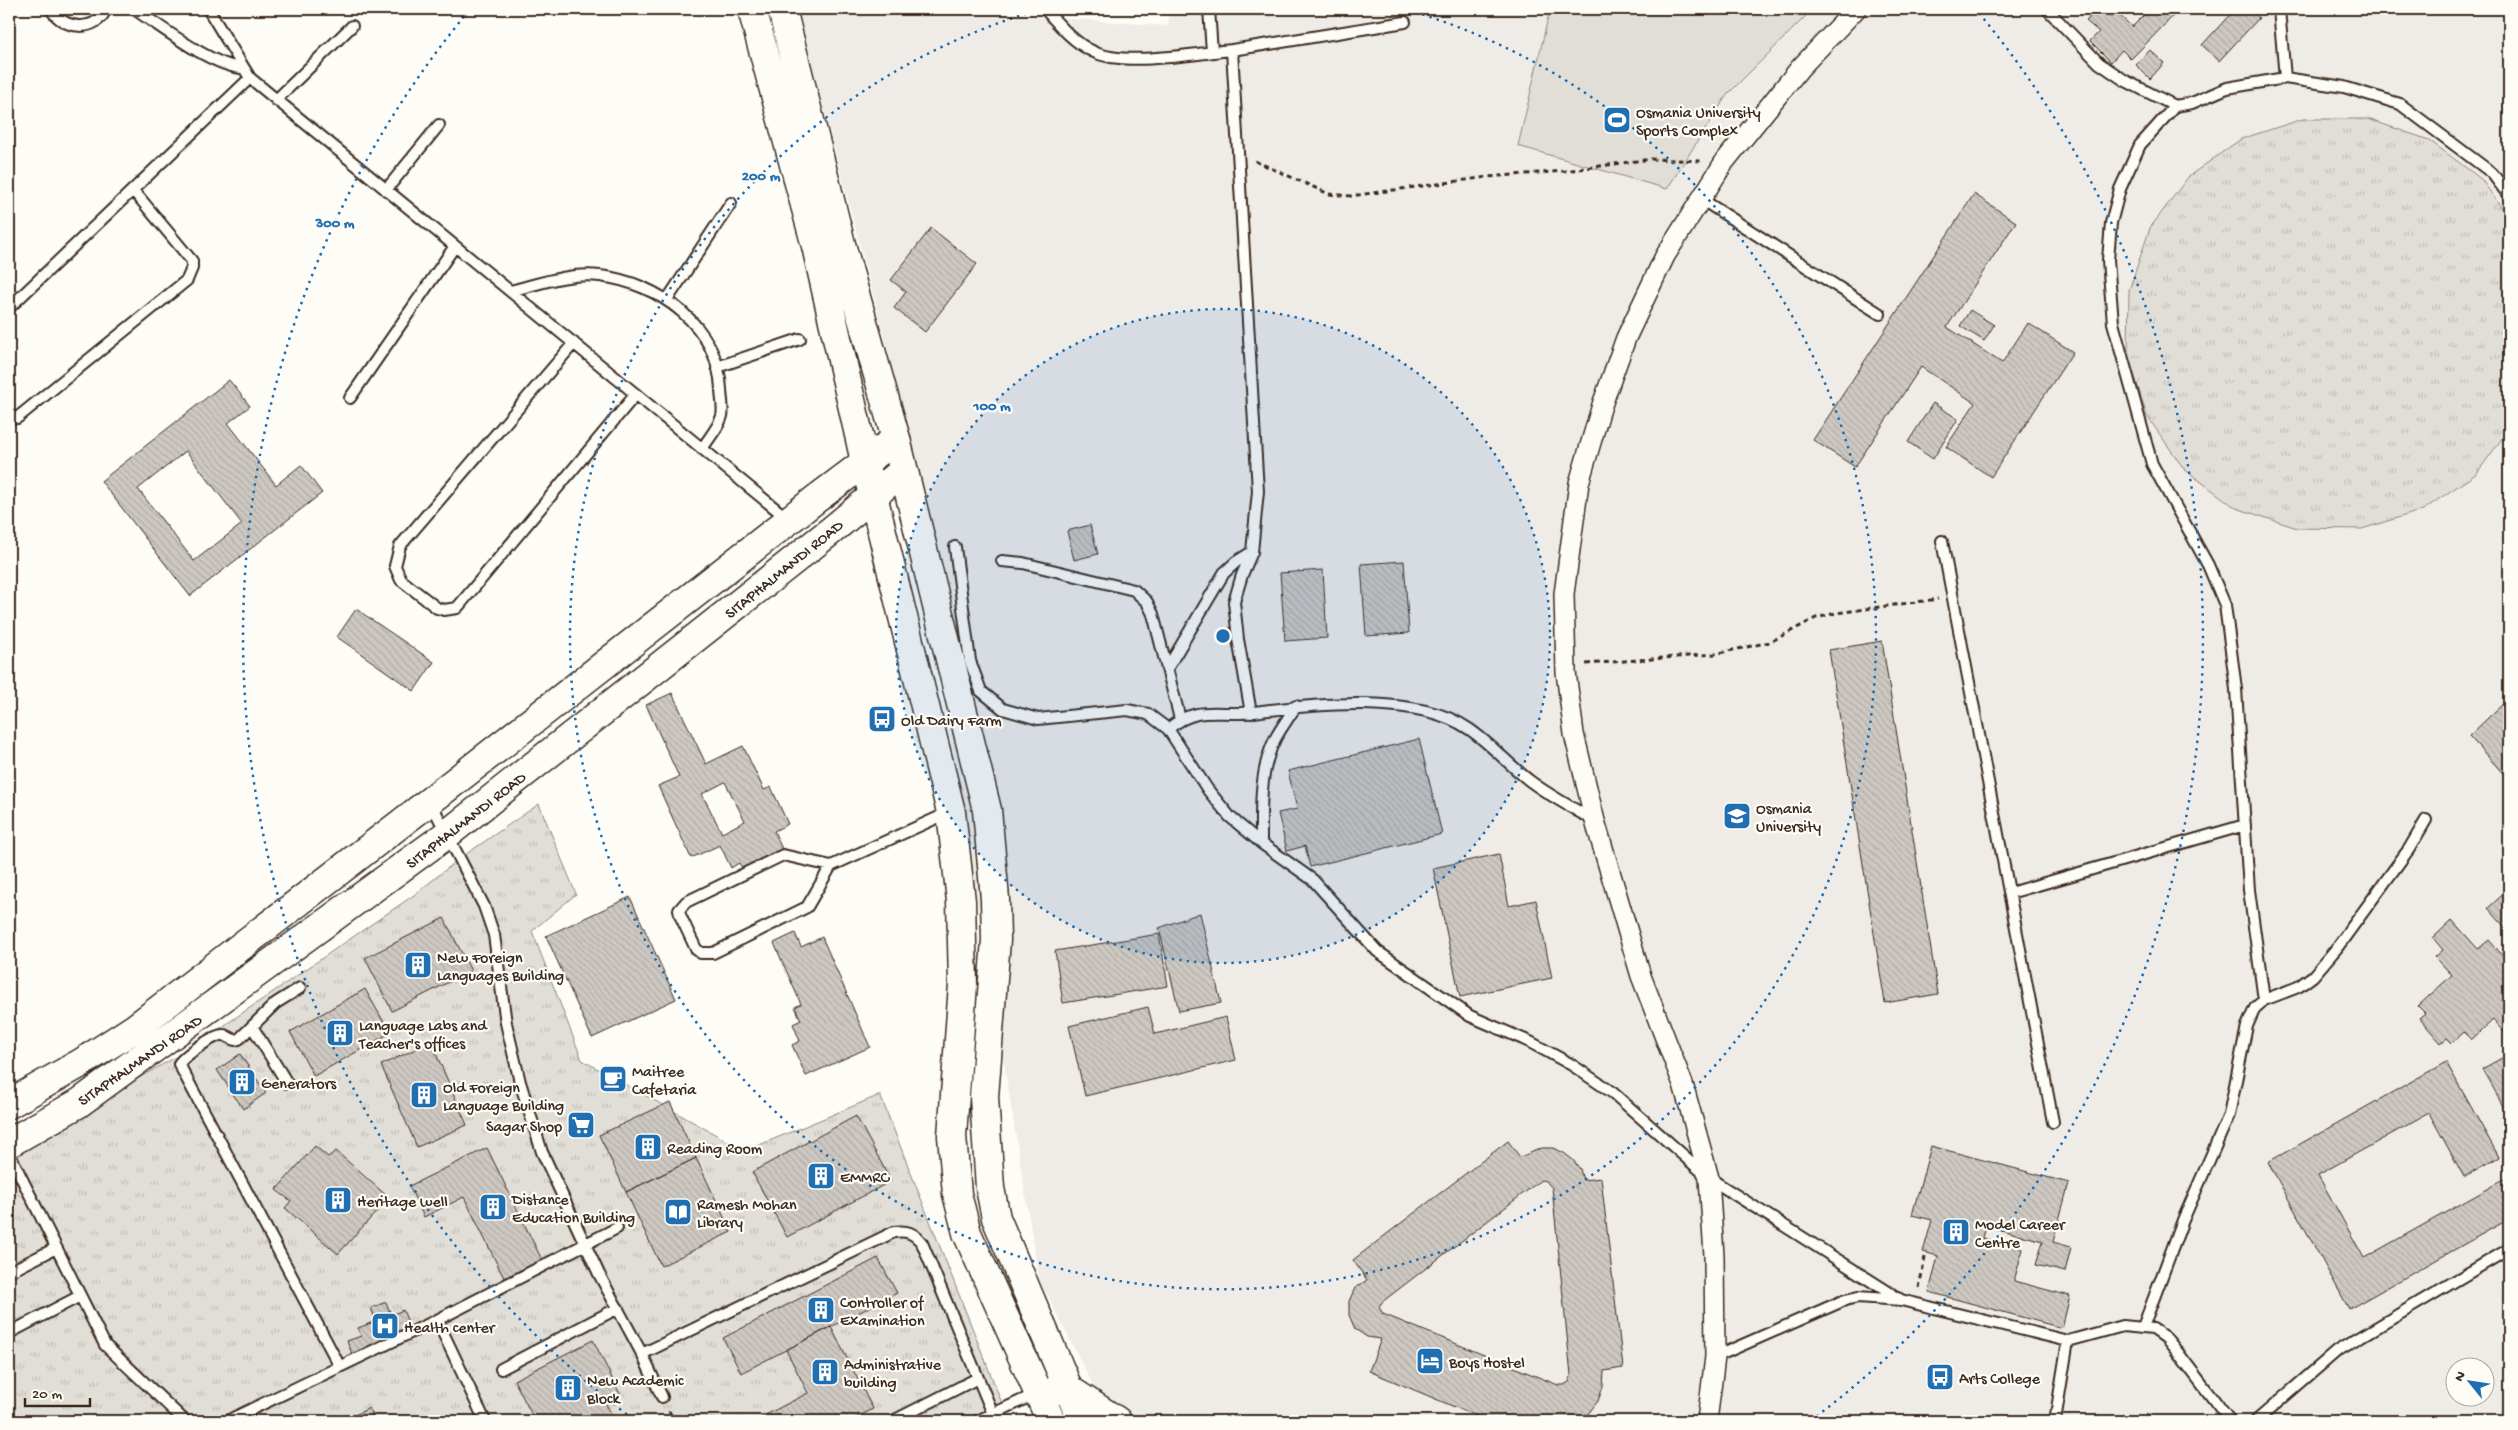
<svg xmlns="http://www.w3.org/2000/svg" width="2518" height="1430" font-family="'Gochi Hand',sans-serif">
  <defs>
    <pattern id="park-tufts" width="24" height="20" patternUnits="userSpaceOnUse" patternTransform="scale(1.25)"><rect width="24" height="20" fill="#e1ded7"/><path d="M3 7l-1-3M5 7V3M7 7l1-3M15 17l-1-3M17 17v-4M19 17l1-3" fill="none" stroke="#c2bfb8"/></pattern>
    <pattern id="building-back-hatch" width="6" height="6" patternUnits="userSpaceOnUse" patternTransform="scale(1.25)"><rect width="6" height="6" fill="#cdc8c2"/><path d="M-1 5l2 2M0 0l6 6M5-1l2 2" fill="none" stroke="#b1aca6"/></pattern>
  </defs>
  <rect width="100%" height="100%" fill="#fdfcf7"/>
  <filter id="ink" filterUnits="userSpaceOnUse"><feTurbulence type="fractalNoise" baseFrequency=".02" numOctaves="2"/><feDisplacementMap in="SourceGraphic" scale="10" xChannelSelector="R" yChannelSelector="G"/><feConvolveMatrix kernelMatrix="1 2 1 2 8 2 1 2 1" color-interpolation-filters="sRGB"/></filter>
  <g filter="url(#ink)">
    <path fill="#efece7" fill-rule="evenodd" d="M 797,9 L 941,9 L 1168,26 L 1169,9 L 2509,9 L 2509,1421 L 1111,1421 L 1039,1279 L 889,354 ZM 2456,1368 L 2486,1368 L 2486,1398 L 2456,1398 Z"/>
    <path fill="#e1ded7" stroke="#8e847a" d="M 1550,9 L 1813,9 L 1727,95 L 1667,189 L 1518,146 Z"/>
    <path fill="url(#park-tufts)" stroke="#8e847a" d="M 2303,119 L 2368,119 L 2429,140 L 2481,179 L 2509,218 L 2509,429 L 2477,473 L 2423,510 L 2362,529 L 2297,528 L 2236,508 L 2184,469 L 2147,416 L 2128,355 L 2129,290 L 2150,228 L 2189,176 L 2241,139 Z
      M 539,804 L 576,894 L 532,931 L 582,1060 L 745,1151 L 880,1095 L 1009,1421 L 9,1421 L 9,1151 L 190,1049 L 414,895 L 459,859 Z"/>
    <path fill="url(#building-back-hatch)" stroke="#3b2a1e" fill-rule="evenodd" d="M 2098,9 L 2121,9 L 2117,13 L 2132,27 L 2150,9 L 2180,9 L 2131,59 L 2122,50 L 2111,62 L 2090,41 L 2099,32 L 2086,21 Z
      M 2235,9 L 2250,9 L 2259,18 L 2219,61 L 2202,45 Z
      M 2150,50 L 2164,63 L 2150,79 L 2136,65 Z
      M 1974,194 L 2016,222 L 1947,327 L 2002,363 L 2028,323 L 2073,352 L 1991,477 L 1946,447 L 1975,403 L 1921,367 L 1855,467 L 1813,440 Z
      M 931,228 L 977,264 L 925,332 L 894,308 L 906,292 L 891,280 Z
      M 1970,310 L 1994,325 L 1984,341 L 1960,326 Z
      M 229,380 L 250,406 L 228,423 L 276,485 L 301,465 L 322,493 L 190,596 L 101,481 ZM 186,451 L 242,524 L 194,561 L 138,489 Z
      M 1933,403 L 1958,419 L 1933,459 L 1908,442 Z
      M 1090,525 L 1098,554 L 1074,560 L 1067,531 Z
      M 1404,561 L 1409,633 L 1366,636 L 1361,564 Z
      M 1323,570 L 1327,638 L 1285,641 L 1280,573 Z
      M 356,609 L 434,662 L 414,691 L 337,637 Z
      M 1882,641 L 1938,994 L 1885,1003 L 1829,650 Z
      M 672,693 L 706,764 L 743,746 L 764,790 L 771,787 L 788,824 L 774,831 L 782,849 L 742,868 L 739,863 L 731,868 L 720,845 L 691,858 L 658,786 L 679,777 L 646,705 ZM 725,782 L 745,821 L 722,833 L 702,794 Z
      M 2509,698 L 2509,780 L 2469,736 Z
      M 1419,739 L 1442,834 L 1310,867 L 1305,846 L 1287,851 L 1278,813 L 1297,809 L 1288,771 Z
      M 1499,854 L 1509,906 L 1536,900 L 1552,978 L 1460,997 L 1433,868 Z
      M 2509,889 L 2509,932 L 2488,908 Z
      M 630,897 L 676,999 L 592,1038 L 546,936 Z
      M 1200,913 L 1221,1003 L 1179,1011 L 1159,928 Z
      M 444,918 L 471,971 L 392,1011 L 365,958 Z
      M 2452,920 L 2478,949 L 2489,940 L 2503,956 L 2509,951 L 2509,1038 L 2493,1020 L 2471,1040 L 2464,1032 L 2452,1043 L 2447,1038 L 2441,1043 L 2419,1018 L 2425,1013 L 2418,1006 L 2452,975 L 2435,957 L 2443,950 L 2433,938 Z
      M 795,933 L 801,947 L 822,937 L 870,1047 L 806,1076 L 792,1045 L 800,1041 L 793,1024 L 801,1020 L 795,1007 L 801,1004 L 774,943 Z
      M 1159,934 L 1168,986 L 1063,1003 L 1055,951 Z
      M 365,989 L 390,1033 L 314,1076 L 290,1032 Z
      M 1148,1007 L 1155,1034 L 1226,1017 L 1236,1060 L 1085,1096 L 1069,1026 Z
      M 431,1042 L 467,1125 L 417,1147 L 381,1065 Z
      M 240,1054 L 266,1093 L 243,1109 L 217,1070 Z
      M 2509,1054 L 2509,1117 L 2482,1069 Z
      M 2446,1062 L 2499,1157 L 2464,1177 L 2429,1113 L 2318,1175 L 2364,1258 L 2509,1177 L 2509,1219 L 2349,1309 L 2268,1162 Z
      M 670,1102 L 696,1158 L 626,1192 L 599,1135 Z
      M 856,1116 L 891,1181 L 787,1237 L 752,1172 Z
      M 1508,1141 L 1520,1157 L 1542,1148 L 1553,1148 L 1564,1153 L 1573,1160 L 1580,1169 L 1583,1180 L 1601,1178 L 1623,1368 L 1604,1371 L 1603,1387 L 1598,1401 L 1588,1414 L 1574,1421 L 1488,1421 L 1369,1371 L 1381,1339 L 1367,1337 L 1355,1329 L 1349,1315 L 1349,1301 L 1355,1288 L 1367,1280 L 1353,1260 ZM 1541,1180 L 1546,1181 L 1552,1188 L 1571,1375 L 1569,1382 L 1564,1385 L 1558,1385 L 1383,1314 L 1379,1307 L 1382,1302 Z
      M 315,1146 L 328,1157 L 336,1151 L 389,1198 L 338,1254 L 285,1208 L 291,1201 L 276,1190 Z
      M 1931,1146 L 2069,1183 L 2053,1242 L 2071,1247 L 2065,1272 L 2036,1265 L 2043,1241 L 1986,1226 L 1983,1238 L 2023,1249 L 2014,1281 L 2070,1296 L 2062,1328 L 1929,1292 L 1938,1256 L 1923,1252 L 1932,1220 L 1912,1215 Z
      M 487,1148 L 542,1260 L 504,1278 L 464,1197 L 424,1217 L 409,1186 Z
      M 696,1158 L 731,1232 L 661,1266 L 626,1192 Z
      M 878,1258 L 897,1293 L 741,1373 L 723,1338 Z
      M 386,1302 L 391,1315 L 403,1310 L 411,1330 L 352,1354 L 347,1341 L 361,1336 L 358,1328 L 376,1321 L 371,1308 Z
      M 831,1327 L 873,1409 L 850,1421 L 754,1421 L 808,1393 L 786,1350 Z
      M 593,1340 L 621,1396 L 606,1404 L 615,1421 L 561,1421 L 559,1416 L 550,1421 L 535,1421 L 514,1380 Z
      M 369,1408 L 376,1421 L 343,1421 Z"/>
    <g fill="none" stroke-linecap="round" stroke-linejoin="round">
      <defs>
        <path id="service" d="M 51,9 C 63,30 96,33 106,9
          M 134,9 C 160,26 213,67 243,68
          M 208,9 L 250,78 L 788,519
          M 1045,9 C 1059,25 1074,43 1094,52 C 1125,67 1197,53 1232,50 L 1258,491 L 1252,552 L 1242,575 L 1234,602 L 1238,639 L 1251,713
          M 1209,9 L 1212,52
          M 2047,9 L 2099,63 L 2124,80 L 2175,106 L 2192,103 L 2227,88 L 2285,78
          M 2279,9 L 2285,78 L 2344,87 L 2400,104 L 2492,173 L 2509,196
          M 1232,50 L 1405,22
          M 276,100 L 352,26
          M 2175,106 L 2140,145 L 2120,189 L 2111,223 L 2108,260 L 2113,323 L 2152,464 L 2208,565 L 2225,605 L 2236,689 L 2249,890 L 2264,1000
          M 386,190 L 439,125
          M 1701,199 L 1880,314
          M 510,291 C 538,284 571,272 600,276 C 659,283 718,326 721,389 C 721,397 724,408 722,416 C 719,427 708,439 702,449
          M 667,300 L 731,203
          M 9,308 L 250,78
          M 574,343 L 400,546 L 395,566 L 401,580 L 437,608 L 444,610 L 457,608 L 636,394
          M 717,367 L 800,339
          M 350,398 L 455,246
          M 9,416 L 17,418 L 187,280 L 192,268 L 192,261 L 133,190
          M 1942,541 L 2053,1122
          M 955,547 L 970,661 L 981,691 L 1003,709 L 1038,719 L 1127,710 L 1148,714 L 1168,729 L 1208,790 L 1230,817 L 1261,843 L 1313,880 L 1377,951 L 1470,1016 L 1530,1042 L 1572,1065 L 1613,1093 L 1709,1178 L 1901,1300
          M 1002,561 L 1023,563 L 1134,590 L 1147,602 L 1153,614 L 1180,719
          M 1167,669 L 1224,573 L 1236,562 L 1252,552
          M 1168,729 C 1199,703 1219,717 1254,712 C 1314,704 1417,693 1469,729 C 1491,744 1509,765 1530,781 C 1550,796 1573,808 1595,821
          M 431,803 L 484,906 L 494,935 L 506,1023 L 520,1082 L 542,1152 L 599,1274 L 642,1354 L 894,1232 C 907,1230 914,1233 922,1243 L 993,1414
          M 1261,843 C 1261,807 1259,772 1275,739 C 1281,728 1289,717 1296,706
          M 831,866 L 807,907 L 713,953 L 701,953 L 696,949 L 680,915 L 679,910 L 686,902 L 783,855 L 831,866 L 950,812
          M 2010,893 L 2245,825
          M 300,988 L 276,1003 L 239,1039 L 235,1040 C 231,1039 227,1036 224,1035 C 215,1033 183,1057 179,1064 L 339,1365
          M 253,1028 L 287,1083
          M 9,1153 L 105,1345 L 185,1421
          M 9,1272 L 56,1248
          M 437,1320 L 485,1421
          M 2143,1327 L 2183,1220 L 2229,1115 L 2247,1026 L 2255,1008 L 2264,1000 L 2298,987 L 2313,976 L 2336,949 L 2409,849 L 2426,820
          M 9,1333 L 80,1296
          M 2068,1341 L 2123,1326 L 2153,1329 L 2166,1338 L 2179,1354 L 2230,1421
          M 642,1354 L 662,1397
          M 1715,1357 L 1845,1300 L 1858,1297 L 1901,1300 L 2068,1341 L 2055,1421
          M 501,1369 L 618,1308
          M 227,1421 L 437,1320 L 617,1228
          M 893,1421 L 978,1378
          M 977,1421 L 1038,1393
          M 2256,1421 L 2337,1351 L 2509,1249"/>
        <path id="minor" d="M 1707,1421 L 1715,1357 L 1714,1256 L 1709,1178 L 1683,1084 L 1641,976 L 1595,821 L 1574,734 L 1566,672 L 1564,594 L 1579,483 L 1602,405 L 1626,338 L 1665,256 L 1725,161 L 1800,68 L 1856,9"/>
        <path id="secondary" d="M 9,1104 L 81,1063 L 135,1028 L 430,801 L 816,499 L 896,439
          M 9,1143 L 79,1103 L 446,835 L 832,530 L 903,471
          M 1056,1390 L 1068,1389 L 1117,1421"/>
        <path id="primary" d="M 752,9 L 816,246 L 869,479 L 951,812 L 961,901 L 963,984 L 952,1136 L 957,1194 L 967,1233 L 1051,1421
          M 782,9 L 841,244 L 896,439 L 987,810 L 995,899 L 996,940 L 984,1097 L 990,1188 L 996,1218 L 1082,1421"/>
      </defs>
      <use href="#service" stroke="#3b2a1e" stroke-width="14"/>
      <use href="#minor" stroke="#3b2a1e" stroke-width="22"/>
      <use href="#secondary" stroke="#3b2a1e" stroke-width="31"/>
      <use href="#primary" stroke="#3b2a1e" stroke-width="31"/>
      <path stroke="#3b2a1e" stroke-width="3" stroke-dasharray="5 4" stroke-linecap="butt" d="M 1255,161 L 1329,194 L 1351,196 L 1487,177 L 1565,171 L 1651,159 L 1701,161
        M 1586,664 L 1715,654 L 1770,642 L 1816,618 L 1836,613 L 1938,599
        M 1919,1288 L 1925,1257
        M 669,1411 L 674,1421"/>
      <use href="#service" stroke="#fdfcf7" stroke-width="10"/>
      <use href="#minor" stroke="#fdfcf7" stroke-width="19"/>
      <use href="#secondary" stroke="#fdfcf7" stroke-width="28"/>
      <use href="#primary" stroke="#fdfcf7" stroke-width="28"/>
    </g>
  </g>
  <circle cx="1223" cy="636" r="327" fill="#1f6fb2" fill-opacity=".12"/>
  <g fill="none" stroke="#1f6fb2" stroke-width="2.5" stroke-dasharray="2.5 5">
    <circle cx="1223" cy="636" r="327"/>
    <path d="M1408 10A653 653 0 1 1 1038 10"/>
    <path d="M633 1419A980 980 0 0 1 467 13M1979 13A980 980 0 0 1 1813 1419"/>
  </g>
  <defs>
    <symbol id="stadium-square" viewBox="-11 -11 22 22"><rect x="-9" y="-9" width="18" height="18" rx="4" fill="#1f6fb2" stroke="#fdfcf7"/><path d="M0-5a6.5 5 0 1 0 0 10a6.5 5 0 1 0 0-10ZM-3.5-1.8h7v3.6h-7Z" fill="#fff"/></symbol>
    <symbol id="bus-square" viewBox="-11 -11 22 22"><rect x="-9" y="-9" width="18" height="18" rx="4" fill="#1f6fb2" stroke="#fdfcf7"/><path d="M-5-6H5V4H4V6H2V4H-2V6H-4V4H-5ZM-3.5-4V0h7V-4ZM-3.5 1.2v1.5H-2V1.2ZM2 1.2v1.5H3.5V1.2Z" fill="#fff"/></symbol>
    <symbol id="university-square" viewBox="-11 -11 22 22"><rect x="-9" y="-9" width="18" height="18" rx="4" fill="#1f6fb2" stroke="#fdfcf7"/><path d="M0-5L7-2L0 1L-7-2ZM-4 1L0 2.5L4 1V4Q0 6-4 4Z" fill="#fff"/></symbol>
    <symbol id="building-square" viewBox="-11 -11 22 22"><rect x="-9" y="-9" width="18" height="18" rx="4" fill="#1f6fb2" stroke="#fdfcf7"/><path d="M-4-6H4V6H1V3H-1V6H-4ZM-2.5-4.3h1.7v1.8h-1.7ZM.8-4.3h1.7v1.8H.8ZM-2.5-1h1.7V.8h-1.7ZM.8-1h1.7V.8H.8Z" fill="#fff"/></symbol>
    <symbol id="cafe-square" viewBox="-11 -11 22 22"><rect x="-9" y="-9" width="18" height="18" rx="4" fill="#1f6fb2" stroke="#fdfcf7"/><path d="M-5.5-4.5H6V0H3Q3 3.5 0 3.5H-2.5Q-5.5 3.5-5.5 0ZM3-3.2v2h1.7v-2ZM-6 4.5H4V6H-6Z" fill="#fff"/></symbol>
    <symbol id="supermarket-square" viewBox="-11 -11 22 22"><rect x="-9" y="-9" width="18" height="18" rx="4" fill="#1f6fb2" stroke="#fdfcf7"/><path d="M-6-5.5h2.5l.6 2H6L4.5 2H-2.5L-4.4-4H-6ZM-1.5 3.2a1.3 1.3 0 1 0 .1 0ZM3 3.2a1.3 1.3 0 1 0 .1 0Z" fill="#fff"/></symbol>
    <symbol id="library-square" viewBox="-11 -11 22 22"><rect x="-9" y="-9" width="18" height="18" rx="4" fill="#1f6fb2" stroke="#fdfcf7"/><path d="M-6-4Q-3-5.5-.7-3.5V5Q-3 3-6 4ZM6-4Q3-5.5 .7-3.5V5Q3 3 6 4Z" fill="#fff"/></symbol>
    <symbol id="hospital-square" viewBox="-11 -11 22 22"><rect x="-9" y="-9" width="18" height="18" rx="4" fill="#1f6fb2" stroke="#fdfcf7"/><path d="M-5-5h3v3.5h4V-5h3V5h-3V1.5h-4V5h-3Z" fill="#fff"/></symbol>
    <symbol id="hotel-square" viewBox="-11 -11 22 22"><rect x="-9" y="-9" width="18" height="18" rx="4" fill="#1f6fb2" stroke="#fdfcf7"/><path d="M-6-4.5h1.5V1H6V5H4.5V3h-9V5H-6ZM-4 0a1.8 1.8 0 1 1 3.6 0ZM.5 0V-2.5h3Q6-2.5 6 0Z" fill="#fff"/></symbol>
  </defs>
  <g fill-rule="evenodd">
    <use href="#stadium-square" x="1601" y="104" width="32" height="32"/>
    <use href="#bus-square" x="866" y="703" width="32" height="32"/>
    <use href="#university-square" x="1721" y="800" width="32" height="32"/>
    <use href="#building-square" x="402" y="949" width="32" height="32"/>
    <use href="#building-square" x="324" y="1017" width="32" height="32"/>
    <use href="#cafe-square" x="597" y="1063" width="32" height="32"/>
    <use href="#building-square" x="226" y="1066" width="32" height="32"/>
    <use href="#building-square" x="408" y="1079" width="32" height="32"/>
    <use href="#supermarket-square" x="565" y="1109" width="32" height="32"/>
    <use href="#building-square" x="632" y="1131" width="32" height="32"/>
    <use href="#building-square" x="805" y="1160" width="32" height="32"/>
    <use href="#building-square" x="322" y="1184" width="32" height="32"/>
    <use href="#building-square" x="477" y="1191" width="32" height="32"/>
    <use href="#library-square" x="662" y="1196" width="32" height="32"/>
    <use href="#building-square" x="1940" y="1216" width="32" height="32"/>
    <use href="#building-square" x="805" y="1294" width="32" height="32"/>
    <use href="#hospital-square" x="369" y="1310" width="32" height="32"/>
    <use href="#hotel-square" x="1414" y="1345" width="32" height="32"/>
    <use href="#building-square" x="809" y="1356" width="32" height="32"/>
    <use href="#bus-square" x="1924" y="1361" width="32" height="32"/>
    <use href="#building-square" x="552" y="1372" width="32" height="32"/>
  </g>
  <g text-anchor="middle" stroke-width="4.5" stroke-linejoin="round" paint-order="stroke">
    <g font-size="16" fill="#3b2a1e" stroke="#fdfcf7" text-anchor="start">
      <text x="1636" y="117">Osmania University<tspan x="1636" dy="18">Sports Complex</tspan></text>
      <text x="901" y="725">Old Dairy Farm</text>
      <text x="1756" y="813">Osmania<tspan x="1756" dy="18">University</tspan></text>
      <text x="437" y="962">New Foreign<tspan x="437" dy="18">Languages Building</tspan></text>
      <text x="359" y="1030">Language Labs and<tspan x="359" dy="18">Teacher's offices</tspan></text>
      <text x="632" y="1076">Maitree<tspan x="632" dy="18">Cafetaria</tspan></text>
      <text x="261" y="1088">Generators</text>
      <text x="443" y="1092">Old Foreign<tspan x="443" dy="18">Language Building</tspan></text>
      <text x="562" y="1131" text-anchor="end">Sagar Shop</text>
      <text x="667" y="1153">Reading Room</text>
      <text x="840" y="1182">EMMRC</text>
      <text x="512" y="1204">Distance<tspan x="512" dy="18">Education Building</tspan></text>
      <text x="357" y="1206">Heritage well</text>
      <text x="697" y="1209">Ramesh Mohan<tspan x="697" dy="18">Library</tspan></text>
      <text x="1975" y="1229">Model Career<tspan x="1975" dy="18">Centre</tspan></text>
      <text x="840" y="1307">Controller of<tspan x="840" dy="18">Examination</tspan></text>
      <text x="404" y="1332">Health center</text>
      <text x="1449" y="1367">Boys Hostel</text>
      <text x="844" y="1369">Administrative<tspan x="844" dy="18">building</tspan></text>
      <text x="1959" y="1383">Arts College</text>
      <text x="587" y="1385">New Academic<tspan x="587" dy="18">Block</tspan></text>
    </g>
    <g font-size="16" fill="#3b2a1e" stroke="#fdfcf7">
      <text transform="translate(783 568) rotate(-39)" y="6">SITAPHALMANDI ROAD</text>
      <text transform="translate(465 819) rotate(-38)" y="6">SITAPHALMANDI ROAD</text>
      <text transform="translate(139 1059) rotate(-35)" y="6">SITAPHALMANDI ROAD</text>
    </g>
  </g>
  <circle cx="1223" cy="636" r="8" fill="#1f6fb2" stroke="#fdfcf7" stroke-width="2.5"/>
  <g font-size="15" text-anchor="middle" font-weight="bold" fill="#1f6fb2" stroke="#fdfcf7" stroke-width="4.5" stroke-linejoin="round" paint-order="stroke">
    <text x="761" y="180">200 m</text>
    <text x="335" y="227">300 m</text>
    <text x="992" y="410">100 m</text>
  </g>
  <rect width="2518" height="1430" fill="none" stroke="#fdfcf7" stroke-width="30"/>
  <rect x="15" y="15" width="2488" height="1400" fill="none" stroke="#3b2a1e" stroke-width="2" filter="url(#ink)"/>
  <g transform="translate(2470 1382) rotate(300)"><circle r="24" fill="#fdfcf7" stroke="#afa8a0"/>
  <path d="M0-4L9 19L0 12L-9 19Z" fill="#1f6fb2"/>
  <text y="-8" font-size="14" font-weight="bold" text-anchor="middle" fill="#3b2a1e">N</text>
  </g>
  <path d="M25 1398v8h65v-8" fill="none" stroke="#3b2a1e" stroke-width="2.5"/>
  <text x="32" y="1398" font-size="15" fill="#3b2a1e" stroke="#fdfcf7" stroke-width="4" paint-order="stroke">20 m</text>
</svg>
